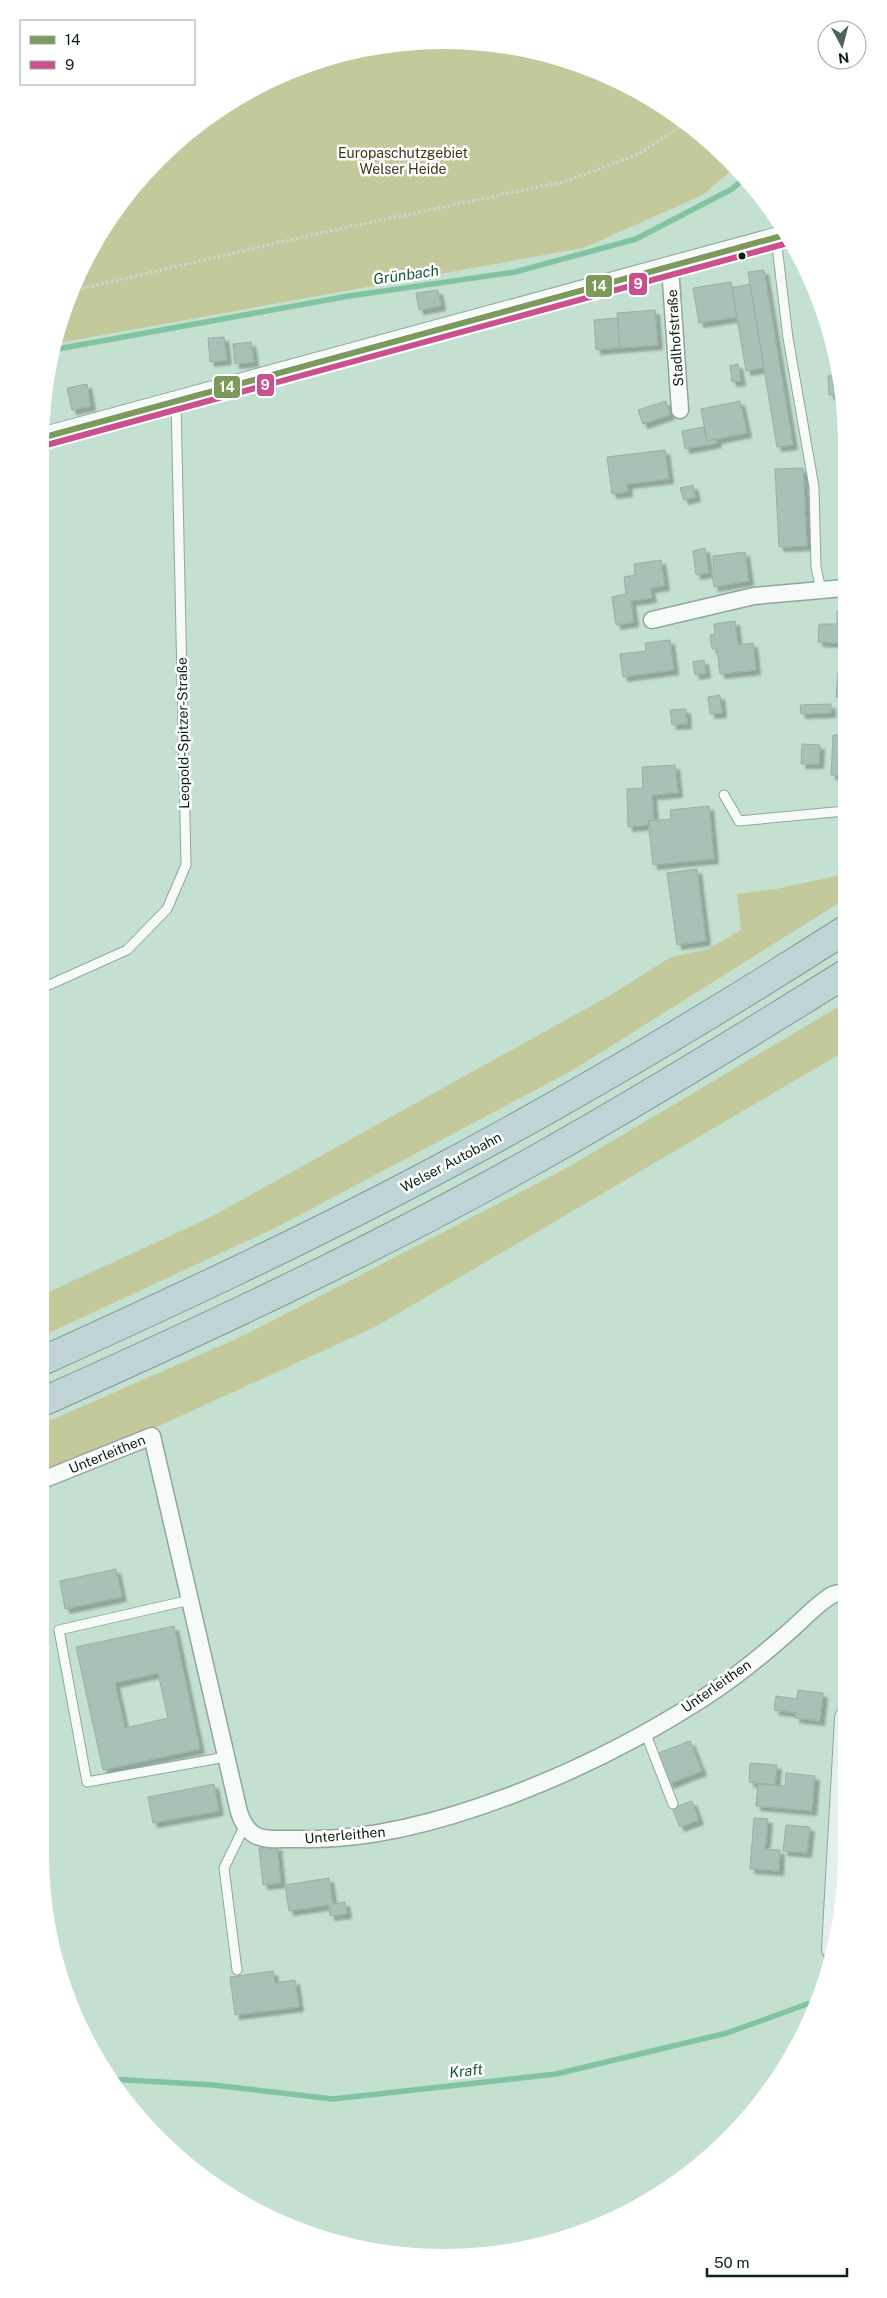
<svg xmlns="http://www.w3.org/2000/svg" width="887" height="2298" font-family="'Public Sans',sans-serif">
  <defs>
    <filter id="shadow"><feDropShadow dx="4.5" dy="4.5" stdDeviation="1" flood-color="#0004"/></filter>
  </defs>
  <rect width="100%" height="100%" fill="#c4e0d0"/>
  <path fill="#c3c99b" d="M 470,41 L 548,54 L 667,108 L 735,167 L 703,195 L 583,248 L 53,344 L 82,265 L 124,198 L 178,140 L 242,94 L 314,61 L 391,43 Z
    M 845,874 L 845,899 L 573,1070 L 275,1228 L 40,1337 L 40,1296 L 209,1218 L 616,992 L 669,958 L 710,948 L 741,930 L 737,894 L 776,889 Z
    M 845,1003 L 845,1051 L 375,1327 L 161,1425 L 40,1474 L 40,1425 L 245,1335 L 565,1169 Z"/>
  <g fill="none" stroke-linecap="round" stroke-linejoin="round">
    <path stroke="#82c4a1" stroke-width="5.5" d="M 52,350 L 349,296 L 515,272 L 636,239 L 732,189 L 746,177
      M 110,2079 L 214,2085 L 333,2099 L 556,2074 L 727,2033 L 807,2004 L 817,2003"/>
  </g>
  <path fill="#a8c1b7" stroke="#97b0a6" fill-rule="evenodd" filter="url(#shadow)" d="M 764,270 L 793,445 L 777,447 L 748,272 Z
    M 731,282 L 737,317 L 699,323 L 693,288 Z
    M 750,284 L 764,368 L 746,371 L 732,288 Z
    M 438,290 L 441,306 L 419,310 L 416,293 Z
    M 655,310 L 658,345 L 620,348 L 617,313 Z
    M 617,318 L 620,348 L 596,350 L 594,320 Z
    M 224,337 L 227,360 L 210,362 L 208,338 Z
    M 251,342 L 254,362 L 235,364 L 233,344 Z
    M 738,364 L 741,381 L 732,382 L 730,366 Z
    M 839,375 L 844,394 L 829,395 L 828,376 Z
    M 87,384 L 91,406 L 72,410 L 67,388 Z
    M 666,401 L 670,415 L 643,424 L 638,410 Z
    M 740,401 L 747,433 L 707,441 L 701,409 Z
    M 704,427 L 707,441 L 716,439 L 717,443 L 685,449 L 682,431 Z
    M 665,450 L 669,479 L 627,484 L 628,492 L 612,494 L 607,457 Z
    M 803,468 L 807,546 L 779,547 L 775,469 Z
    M 693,485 L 696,497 L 684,500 L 680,488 Z
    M 705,548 L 709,573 L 696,575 L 693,551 Z
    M 745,552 L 749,581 L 714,587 L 711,568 L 714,568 L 713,556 Z
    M 661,560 L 665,586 L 650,588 L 652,598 L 631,601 L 634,622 L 616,625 L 612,597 L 626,594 L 624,577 L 635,575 L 634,564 Z
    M 843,603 L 844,638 L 842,643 L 818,642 L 819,624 L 837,624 L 837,611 L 843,611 Z
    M 735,621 L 738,645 L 753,643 L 756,670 L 720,674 L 717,648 L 712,649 L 710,635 L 715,634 L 714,624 Z
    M 670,640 L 674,670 L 623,677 L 620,654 L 646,651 L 645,643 Z
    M 704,660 L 706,673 L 695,675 L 693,662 Z
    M 838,672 L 844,672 L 844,698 L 836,697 Z
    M 720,695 L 722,713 L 710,714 L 708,697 Z
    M 831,704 L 831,713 L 801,714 L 800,705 Z
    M 686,709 L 687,724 L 672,725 L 670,710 Z
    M 833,735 L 844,735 L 844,776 L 831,775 Z
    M 802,744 L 820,745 L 819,764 L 801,764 Z
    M 675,765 L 678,793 L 652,795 L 654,820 L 648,821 L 649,825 L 628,827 L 627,789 L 643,788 L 642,767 Z
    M 709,806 L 714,859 L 653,865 L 648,821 L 671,819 L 670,810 Z
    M 697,869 L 706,941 L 677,945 L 667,873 Z
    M 116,1569 L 122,1597 L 65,1609 L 60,1581 Z
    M 174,1626 L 200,1749 L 103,1770 L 76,1647 ZM 158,1673 L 168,1718 L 125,1728 L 115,1683 Z
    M 798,1690 L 823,1693 L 820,1721 L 795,1718 L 796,1713 L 774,1710 L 776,1696 L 797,1699 Z
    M 690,1741 L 702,1771 L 669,1784 L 658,1753 Z
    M 750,1763 L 777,1765 L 775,1785 L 749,1782 Z
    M 786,1773 L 815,1776 L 812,1811 L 756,1806 L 758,1784 L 785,1786 Z
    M 214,1784 L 219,1811 L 153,1823 L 148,1797 Z
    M 692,1801 L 699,1820 L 680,1827 L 672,1808 Z
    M 754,1818 L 768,1819 L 765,1849 L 780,1850 L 779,1871 L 750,1869 Z
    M 786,1825 L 810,1827 L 807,1853 L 783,1851 Z
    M 277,1846 L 281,1883 L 263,1885 L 259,1848 Z
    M 329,1878 L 333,1904 L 345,1902 L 347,1914 L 330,1916 L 329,1905 L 289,1911 L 285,1885 Z
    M 273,1971 L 275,1983 L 295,1980 L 299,2007 L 235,2015 L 230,1977 Z"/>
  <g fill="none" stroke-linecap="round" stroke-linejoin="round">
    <defs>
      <path id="service" d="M 776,238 L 788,338 L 814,487 L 816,567 L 821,590
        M 724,795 L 739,821 L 845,811
        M 40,989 L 127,950 L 167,909 L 186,865 L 176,401
        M 190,1600 L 59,1630 L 87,1782 L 226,1757
        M 645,1732 L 673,1804
        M 237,1970 L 224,1868 L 244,1827"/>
      <path id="minor" d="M 670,267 L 680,410
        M 652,620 L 754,596 L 844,588
        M 40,1481 L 152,1436 L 239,1812 C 250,1846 270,1838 300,1839 C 428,1843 596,1767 702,1699 C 730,1681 758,1659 783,1637 C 799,1624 814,1606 832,1595 C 836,1593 842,1593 846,1592"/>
      <path id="tertiary" d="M 41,438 L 786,235"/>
      <path id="secondary" d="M 834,1949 L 847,1718"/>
      <path id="motorway" d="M 40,1362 C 174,1301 307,1239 437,1170 C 577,1096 712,1015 845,930
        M 40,1403 C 203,1330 366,1254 522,1167 C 632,1106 738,1041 845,974"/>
    </defs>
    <use href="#service" stroke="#91a79b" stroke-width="11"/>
    <use href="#minor" stroke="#91a79b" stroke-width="19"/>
    <use href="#tertiary" stroke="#91a79b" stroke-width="22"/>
    <use href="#secondary" stroke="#91a79b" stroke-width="26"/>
    <use href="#motorway" stroke="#7c9c99" stroke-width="30"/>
    <path stroke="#cdd6d1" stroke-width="3" stroke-dasharray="2.5 2.5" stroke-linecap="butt" d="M 72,291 L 311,235 L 567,181 L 639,154 L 685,123"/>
    <use href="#service" stroke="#f6faf8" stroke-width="9"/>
    <use href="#minor" stroke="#f6faf8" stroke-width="16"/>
    <use href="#tertiary" stroke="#f6faf8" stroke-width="20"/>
    <use href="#secondary" stroke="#e5eeee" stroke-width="24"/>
    <use href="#motorway" stroke="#bfd4d6" stroke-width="28"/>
    <defs>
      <path id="bus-1" d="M 41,438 L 785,235"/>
      <path id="bus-2" d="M 43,446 L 788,243"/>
    </defs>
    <use href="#bus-1" stroke="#fff" stroke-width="10"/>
    <use href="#bus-2" stroke="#fff" stroke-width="10"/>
    <use href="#bus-1" stroke="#7c9a5b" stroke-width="6"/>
    <use href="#bus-2" stroke="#ca508e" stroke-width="6"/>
  </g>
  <circle fill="#0d2016" stroke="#fff" stroke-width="2" cx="742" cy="256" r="4.5"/>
  <g text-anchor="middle" stroke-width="5" stroke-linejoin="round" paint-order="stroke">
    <g font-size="14" fill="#3c3612" stroke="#fff">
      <text x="403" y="158">Europaschutzgebiet<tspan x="403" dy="16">Welser Heide</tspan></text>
    </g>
    <g font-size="14" fill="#0d2016" stroke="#fff">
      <text transform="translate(675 338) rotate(-94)" y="5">Stadlhofstraße</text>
      <text transform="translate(183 733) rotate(-91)" y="5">Leopold-Spitzer-Straße</text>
      <text transform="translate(451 1162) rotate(-28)" y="5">Welser Autobahn</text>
      <text transform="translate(107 1454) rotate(-22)" y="5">Unterleithen</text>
      <text transform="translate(716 1686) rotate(-35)" y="5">Unterleithen</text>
      <text transform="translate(345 1835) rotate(-5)" y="5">Unterleithen</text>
    </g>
    <g font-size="15" font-style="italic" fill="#19583b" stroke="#fff">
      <text transform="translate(406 275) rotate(-8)" y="5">Grünbach</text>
      <text transform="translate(466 2071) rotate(-6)" y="5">Kraft</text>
    </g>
  </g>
  <path d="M0 0H887V2298H0ZM443 49H444A394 394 0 0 1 838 443V1855A394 394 0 0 1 444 2249H443A394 394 0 0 1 49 1855V443A394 394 0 0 1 443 49Z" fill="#fff" fill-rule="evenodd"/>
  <g stroke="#fff" stroke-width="2">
    <rect x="628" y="272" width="20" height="24" rx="5" fill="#ca508e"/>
    <rect x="585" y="274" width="28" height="24" rx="5" fill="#7c9a5b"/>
    <rect x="256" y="373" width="19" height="24" rx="5" fill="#ca508e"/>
    <rect x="213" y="375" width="28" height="24" rx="5" fill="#7c9a5b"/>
  </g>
  <g font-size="14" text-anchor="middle" font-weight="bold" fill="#fff">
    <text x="638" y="289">9</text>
    <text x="599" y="291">14</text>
    <text x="265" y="390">9</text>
    <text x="227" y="392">14</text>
  </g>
  <rect x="20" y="20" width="175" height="65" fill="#ffffff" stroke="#9ea6a2"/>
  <rect x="30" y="36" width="25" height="8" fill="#7c9a5b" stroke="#9ea6a2"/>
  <text x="65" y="45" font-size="15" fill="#0d2016">14</text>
  <rect x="30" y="61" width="25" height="8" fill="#ca508e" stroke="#9ea6a2"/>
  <text x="65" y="70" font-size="15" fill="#0d2016">9</text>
  <g transform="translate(842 45) rotate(173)"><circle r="24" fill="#ffffff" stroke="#9ea6a2"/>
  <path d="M0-4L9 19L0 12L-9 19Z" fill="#4d6357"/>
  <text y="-8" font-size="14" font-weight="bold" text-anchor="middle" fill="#0d2016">N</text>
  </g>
  <path d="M707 2268v8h140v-8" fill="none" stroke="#0d2016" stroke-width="2.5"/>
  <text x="714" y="2268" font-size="15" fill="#0d2016" stroke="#ffffff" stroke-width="4" paint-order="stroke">50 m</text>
</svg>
